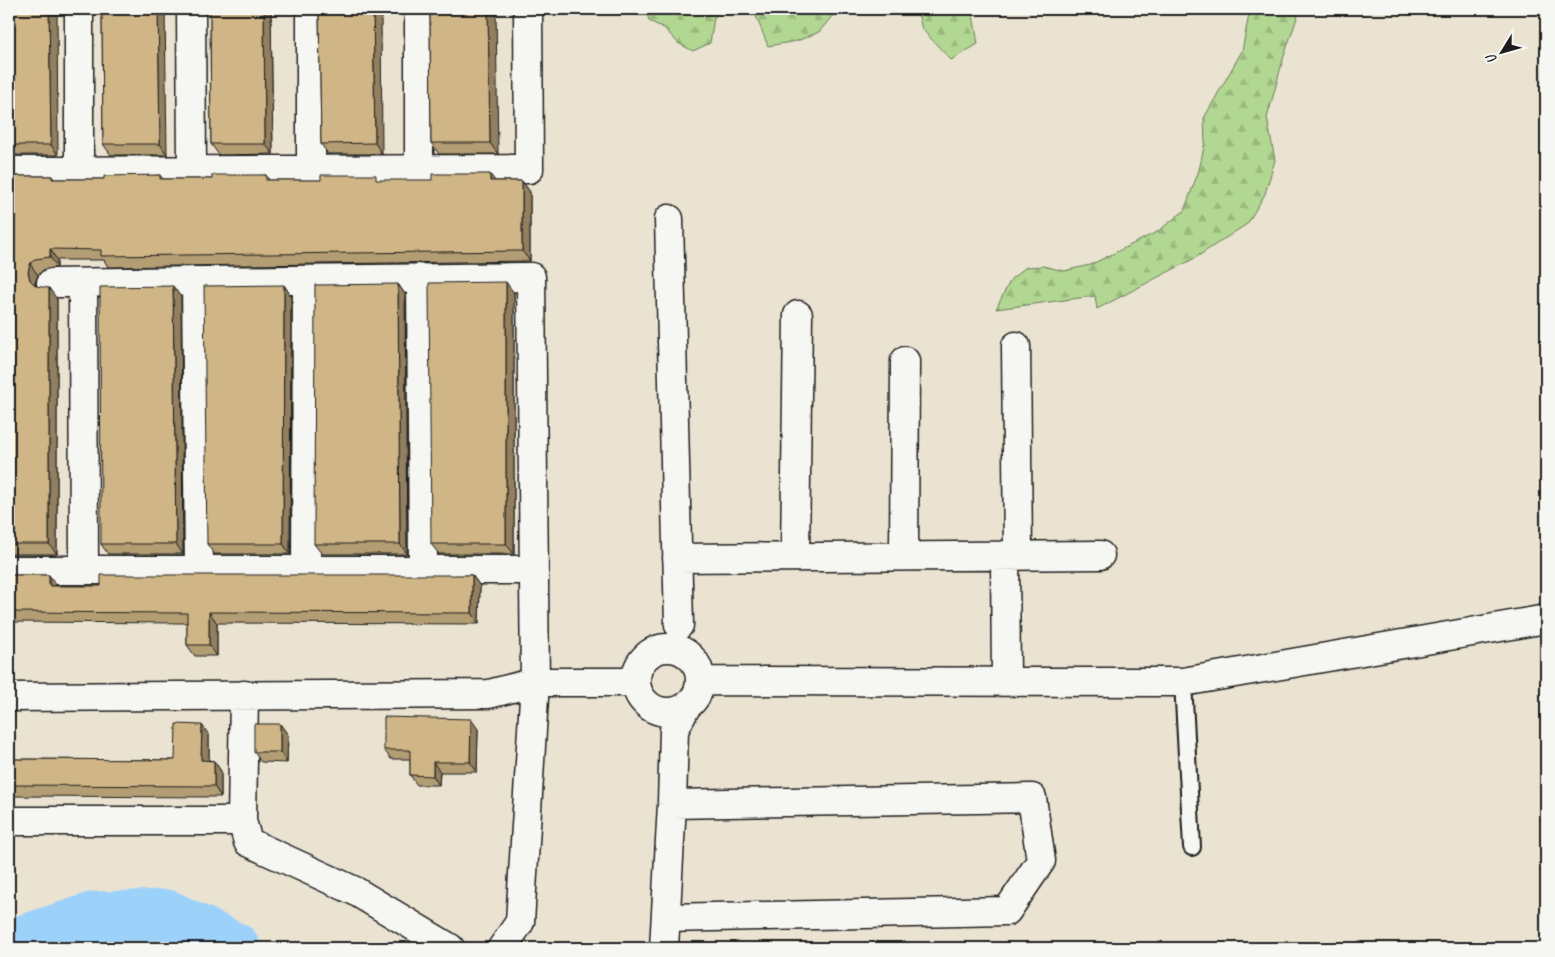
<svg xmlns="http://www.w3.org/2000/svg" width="1555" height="957" font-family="Caveat,sans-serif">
  <defs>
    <pattern id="forest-firs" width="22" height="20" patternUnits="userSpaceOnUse" patternTransform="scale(1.25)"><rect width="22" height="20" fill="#b2d792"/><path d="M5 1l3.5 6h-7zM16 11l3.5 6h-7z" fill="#98b87d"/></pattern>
  </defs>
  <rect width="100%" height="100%" fill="#ebe3d2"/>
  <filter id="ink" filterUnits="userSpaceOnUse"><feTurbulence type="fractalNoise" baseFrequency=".02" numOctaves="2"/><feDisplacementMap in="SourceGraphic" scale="10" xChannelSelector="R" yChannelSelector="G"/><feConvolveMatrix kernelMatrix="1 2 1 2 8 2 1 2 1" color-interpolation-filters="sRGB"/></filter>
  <g filter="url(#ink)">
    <path fill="url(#forest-firs)" stroke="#677a57" d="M 646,9 L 721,9 L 714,18 L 710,43 L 693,51 L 678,43 L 664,28 L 649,21 Z
      M 755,9 L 838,9 L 819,32 L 797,41 L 768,46 L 754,11 Z
      M 917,9 L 972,9 L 978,44 L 951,60 L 922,29 Z
      M 1250,9 L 1300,9 L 1284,56 L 1267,118 L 1275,160 L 1265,194 L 1247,224 L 1195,258 L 1097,309 L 1095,296 L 996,309 L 1011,279 L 1026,267 L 1043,266 L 1064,271 L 1090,265 L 1157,232 L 1184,211 L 1199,170 L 1205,142 L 1204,118 L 1242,51 Z"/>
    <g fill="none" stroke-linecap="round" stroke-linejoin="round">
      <path stroke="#9cd2fa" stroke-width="51" d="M 9,945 L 95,917 L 167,915 L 235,948"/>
      <defs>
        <path id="service" d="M 1183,682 L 1192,847"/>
        <path id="minor" d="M 79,9 L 79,171
          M 191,9 L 192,171
          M 419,9 L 419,170
          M 311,170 L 311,9
          M 9,171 L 529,169 L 528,9
          M 669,219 L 679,625
          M 421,278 L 423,570
          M 196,281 L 199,570
          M 51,283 L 531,277 L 535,682 L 520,922 L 502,948
          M 83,283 L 84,570
          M 1016,346 L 1018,555
          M 1005,555 L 1006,681
          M 904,556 L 905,361
          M 795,557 L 798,315
          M 677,558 L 1100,555
          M 9,570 L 534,570
          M 306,570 L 307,280
          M636 680a32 32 0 1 1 64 0a32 32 0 1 1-64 0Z
          M 701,681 L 1183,682 L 1546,619
          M 244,695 L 242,821 L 248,842 L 355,891 L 450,948
          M 9,697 L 489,694 L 535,682 L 635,682
          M 9,821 L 242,821
          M 666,918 L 1007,911 L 1041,861 L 1032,798 L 672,804
          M 664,948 L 672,804 L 674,730 L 685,709"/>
      </defs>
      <use href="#service" stroke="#1c1c1c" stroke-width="20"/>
      <use href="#minor" stroke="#1c1c1c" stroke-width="31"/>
      <use href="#service" stroke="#f6f6f2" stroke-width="16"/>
      <use href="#minor" stroke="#f6f6f2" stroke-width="28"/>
    </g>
    <path fill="#b39d73" stroke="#1c1c1c" d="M 9,9 L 58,155 L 9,155 Z
      M 102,9 L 167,155 L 111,155 L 103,144 Z
      M 210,9 L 271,9 L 273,154 L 219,155 L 211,144 Z
      M 319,9 L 382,154 L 328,154 L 321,144 Z
      M 430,9 L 498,154 L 439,154 L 431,143 Z
      M 160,175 L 163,179 L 212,179 L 266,175 L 269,180 L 522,181 L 530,192 L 530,261 L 108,267 L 104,260 L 57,260 L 57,267 L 43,270 L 38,275 L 35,283 L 36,286 L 57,299 L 57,554 L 9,554 L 9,176 L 52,176 L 54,179 L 104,179 Z
      M 398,284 L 405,294 L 407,554 L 322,554 L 314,544 Z
      M 284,285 L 291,296 L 290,554 L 214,554 L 207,544 Z
      M 514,293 L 514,554 L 439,554 L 431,544 Z
      M 181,297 L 183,554 L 108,554 L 101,544 Z
      M 9,575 L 49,575 L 56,586 L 101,586 L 472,575 L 480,586 L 479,624 L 217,623 L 217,656 L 195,656 L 187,645 L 187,623 L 9,622 Z
      M 280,724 L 288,735 L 287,763 L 261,762 L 254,752 Z
      M 478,729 L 477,772 L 440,772 L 439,785 L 417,785 L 410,775 L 410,759 L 391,759 L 384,750 Z
      M 209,735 L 209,760 L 214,761 L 221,771 L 221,797 L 9,796 L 9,759 L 175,760 Z"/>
    <path fill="#927f5e" stroke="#1c1c1c" d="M 49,9 L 57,9 L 58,155 L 51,145 Z
      M 158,9 L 165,9 L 167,155 L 160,144 Z
      M 264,9 L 271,9 L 273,154 L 265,144 Z
      M 373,9 L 381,9 L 382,154 L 375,143 Z
      M 488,9 L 496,9 L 498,154 L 490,143 Z
      M 490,174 L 498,185 L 490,181 Z
      M 522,181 L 530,192 L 530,261 L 522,251 Z
      M 50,249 L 57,260 L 57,267 L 50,257 Z
      M 30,264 L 38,275 L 35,283 L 37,291 L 30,280 L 28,272 Z
      M 506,282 L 514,293 L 514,554 L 506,544 Z
      M 398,284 L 405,294 L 407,554 L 400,544 Z
      M 284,285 L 291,296 L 290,554 L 283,544 Z
      M 173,286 L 181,297 L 183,554 L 176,544 Z
      M 49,288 L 57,299 L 57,554 L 49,544 Z
      M 49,575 L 57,586 L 49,586 Z
      M 472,575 L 480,586 L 479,624 L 472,613 Z
      M 209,612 L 217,623 L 217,656 L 209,645 Z
      M 471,719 L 478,729 L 477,772 L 470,762 Z
      M 280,724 L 288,735 L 287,763 L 280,752 Z
      M 202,725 L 209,735 L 209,771 L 201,760 Z
      M 214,761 L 221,771 L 221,797 L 214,786 Z
      M 433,762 L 440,772 L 439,785 L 433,776 Z"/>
    <path fill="#d0b686" stroke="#1c1c1c" d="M 9,9 L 49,9 L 51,145 L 9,145 Z
      M 102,9 L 158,9 L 160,144 L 103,144 Z
      M 210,9 L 264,9 L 265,144 L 211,144 Z
      M 319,9 L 373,9 L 375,143 L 321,144 Z
      M 430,9 L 488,9 L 490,143 L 431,143 Z
      M 432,174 L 490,174 L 490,181 L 522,181 L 522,251 L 101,256 L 101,250 L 50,249 L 50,257 L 35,259 L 30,264 L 28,272 L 30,280 L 36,286 L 49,288 L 49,544 L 9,544 L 9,176 L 52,176 L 52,179 L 104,179 L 104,176 L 160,175 L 160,179 L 212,179 L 212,175 L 266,175 L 266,180 L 321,180 L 321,175 L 376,175 L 376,180 L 432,180 Z
      M 506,282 L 506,544 L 431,544 L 429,283 Z
      M 398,284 L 400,544 L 314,544 L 315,285 Z
      M 284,285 L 283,544 L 207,544 L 204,286 Z
      M 173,286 L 176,544 L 101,544 L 100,287 Z
      M 9,575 L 49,575 L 49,586 L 101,586 L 101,575 L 472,575 L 472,613 L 209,612 L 209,645 L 187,645 L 187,613 L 9,612 Z
      M 384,717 L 471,719 L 470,762 L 433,762 L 433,776 L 410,775 L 410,750 L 384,750 Z
      M 176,724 L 202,725 L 201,760 L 214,761 L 214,786 L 9,785 L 9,759 L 175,760 Z
      M 254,724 L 280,724 L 280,752 L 254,752 Z"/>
  </g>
  <rect width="1555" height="957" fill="none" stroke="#f6f6f2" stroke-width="30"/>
  <rect x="15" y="15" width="1525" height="927" fill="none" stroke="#1c1c1c" stroke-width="2" filter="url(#ink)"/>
  <g transform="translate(1502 52) rotate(233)" stroke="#f6f6f2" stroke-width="4" paint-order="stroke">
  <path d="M0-4L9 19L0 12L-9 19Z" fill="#1c1c1c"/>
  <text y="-8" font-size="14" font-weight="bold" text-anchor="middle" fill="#1c1c1c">U</text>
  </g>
</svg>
